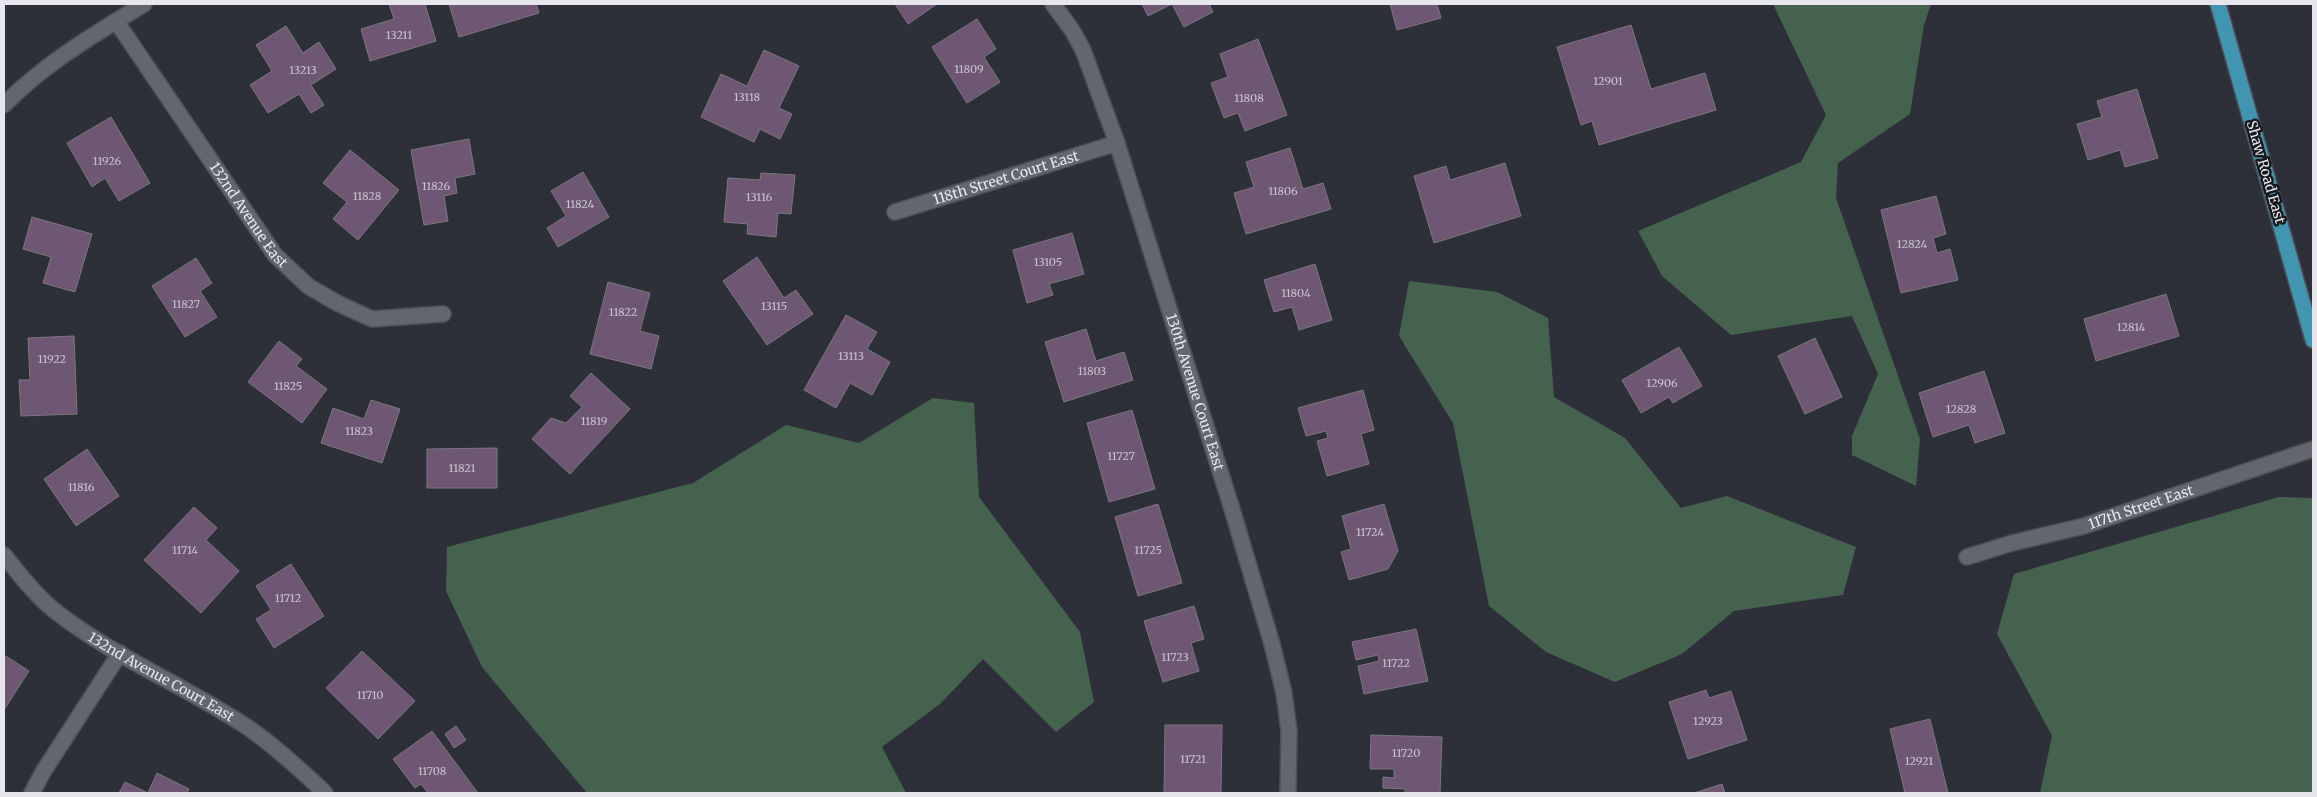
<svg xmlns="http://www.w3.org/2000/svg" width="2317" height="797" font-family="Merriweather,serif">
  <rect width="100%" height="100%" fill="#2e3039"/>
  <path fill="#45624e" d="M 1773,4 L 1931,4 L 1924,25 L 1910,114 L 1838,163 L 1836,198 L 1920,439 L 1916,486 L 1852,455 L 1852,436 L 1878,374 L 1852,316 L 1731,335 L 1662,276 L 1638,231 L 1801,162 L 1826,115 Z
    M 1409,281 L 1497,292 L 1548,318 L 1554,397 L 1625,438 L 1681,508 L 1727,496 L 1856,547 L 1843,595 L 1734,611 L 1682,654 L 1615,682 L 1546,652 L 1489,606 L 1453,423 L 1399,336 Z
    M 933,398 L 974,403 L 979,497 L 1080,632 L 1094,702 L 1056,732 L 983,659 L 940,704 L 882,747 L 906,793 L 587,793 L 482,667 L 446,591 L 447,547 L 693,483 L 786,425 L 859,443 Z
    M 2279,497 L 2313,498 L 2313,793 L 2040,793 L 2052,736 L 1997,634 L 2014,574 Z"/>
  <path fill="#6d5773" stroke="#7d767f" d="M 389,4 L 425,4 L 436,41 L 370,61 L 361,29 L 394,19 Z
    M 449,4 L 536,4 L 539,13 L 459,37 Z
    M 895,4 L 937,4 L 908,24 Z
    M 1142,4 L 1209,4 L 1213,12 L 1184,27 L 1172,4 L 1148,16 Z
    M 1390,4 L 1437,4 L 1441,18 L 1397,30 Z
    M 977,19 L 996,49 L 984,57 L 1000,82 L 967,103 L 932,47 Z
    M 1631,25 L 1651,89 L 1705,73 L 1716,110 L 1599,145 L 1592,121 L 1581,125 L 1557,47 Z
    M 286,26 L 303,53 L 319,42 L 336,69 L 311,85 L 324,105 L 311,113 L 299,94 L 268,113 L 250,85 L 272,71 L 256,45 Z
    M 1258,39 L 1287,115 L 1245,131 L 1238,113 L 1224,118 L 1211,83 L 1228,77 L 1220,54 Z
    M 764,50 L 799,66 L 779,108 L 792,114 L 780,139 L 760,129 L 754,142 L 701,117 L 721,74 L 747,86 Z
    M 2137,89 L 2158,158 L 2125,167 L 2120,150 L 2088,160 L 2077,124 L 2102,117 L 2097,101 Z
    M 111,117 L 150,183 L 119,201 L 105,178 L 92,187 L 67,143 Z
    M 469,139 L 475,174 L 455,178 L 457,193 L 444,196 L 448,221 L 424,225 L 411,150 Z
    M 1290,148 L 1303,189 L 1323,183 L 1331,209 L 1246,234 L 1234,193 L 1254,187 L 1246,162 Z
    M 350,150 L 399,190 L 358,240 L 333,219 L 347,202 L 323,183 Z
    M 1505,163 L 1521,216 L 1434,243 L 1414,176 L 1446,166 L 1450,180 Z
    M 583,172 L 609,217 L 558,247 L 547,228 L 566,216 L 551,191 Z
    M 761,173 L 795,175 L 791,214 L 778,213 L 776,237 L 747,234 L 748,224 L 724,222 L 728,178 L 760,180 Z
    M 1936,196 L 1946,234 L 1933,238 L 1937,253 L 1950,249 L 1958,280 L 1901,293 L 1881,210 Z
    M 32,217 L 92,234 L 75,292 L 43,283 L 51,257 L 23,249 Z
    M 1072,233 L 1084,274 L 1049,284 L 1053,295 L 1027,303 L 1013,250 Z
    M 757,257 L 784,298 L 796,290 L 813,314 L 767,345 L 723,281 Z
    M 196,258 L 212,283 L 200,291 L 217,317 L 185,337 L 152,286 Z
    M 1315,264 L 1332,320 L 1299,330 L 1292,307 L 1274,312 L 1264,280 Z
    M 608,282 L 650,293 L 640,331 L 659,336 L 651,369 L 590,354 Z
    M 2166,294 L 2179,336 L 2096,361 L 2084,319 Z
    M 846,315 L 877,332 L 867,349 L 890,362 L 872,395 L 850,383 L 836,408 L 804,390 Z
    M 1086,329 L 1096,361 L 1124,352 L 1133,380 L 1064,402 L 1045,342 Z
    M 74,336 L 77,414 L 21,416 L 19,380 L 30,380 L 28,338 Z
    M 1815,338 L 1842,397 L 1805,414 L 1778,356 Z
    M 279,341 L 302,359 L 296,366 L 327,389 L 302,423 L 248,382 Z
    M 1679,347 L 1702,386 L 1673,403 L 1669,397 L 1641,413 L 1622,380 Z
    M 1984,371 L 2005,433 L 1975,443 L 1969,425 L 1933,437 L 1919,393 Z
    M 591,373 L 630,409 L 570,474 L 532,439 L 551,418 L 566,423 L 582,407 L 570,396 Z
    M 1363,390 L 1374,430 L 1361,434 L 1369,464 L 1327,476 L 1317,441 L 1328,438 L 1326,431 L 1306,436 L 1298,408 Z
    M 371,400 L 400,409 L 382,463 L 321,443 L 333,408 L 364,419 Z
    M 1132,410 L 1155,489 L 1109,502 L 1087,423 Z
    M 497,448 L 497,488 L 427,488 L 427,449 Z
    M 87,449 L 119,496 L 76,526 L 44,479 Z
    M 1158,504 L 1182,583 L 1138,596 L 1115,517 Z
    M 1384,504 L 1398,551 L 1388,569 L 1349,580 L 1341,552 L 1351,549 L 1342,516 Z
    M 194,507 L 217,528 L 206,540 L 239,571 L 201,613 L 144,560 Z
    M 291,564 L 324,616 L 274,648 L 256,619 L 271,610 L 256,586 Z
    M 1194,606 L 1204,639 L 1191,643 L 1199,671 L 1163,682 L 1144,621 Z
    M 1416,629 L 1428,681 L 1364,694 L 1358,666 L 1379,661 L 1378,655 L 1356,660 L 1352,642 Z
    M 362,651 L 415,701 L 378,739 L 326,688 Z
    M 4,655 L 29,671 L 4,710 Z
    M 1706,690 L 1709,698 L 1731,691 L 1747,740 L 1688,759 L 1669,702 Z
    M 1930,719 L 1948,793 L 1905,793 L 1890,729 Z
    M 1165,725 L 1222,725 L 1221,793 L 1164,793 Z
    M 456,726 L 466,740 L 454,748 L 445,734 Z
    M 432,731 L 478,793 L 428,793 L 421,784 L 415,788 L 393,759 Z
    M 1371,735 L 1442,737 L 1440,793 L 1405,793 L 1405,789 L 1383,788 L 1383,777 L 1394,778 L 1394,769 L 1370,769 Z
    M 157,773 L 189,789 L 187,793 L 119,793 L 125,782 L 148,793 Z
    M 1722,784 L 1725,793 L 1694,793 Z"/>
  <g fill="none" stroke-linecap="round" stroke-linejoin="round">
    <defs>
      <g id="minor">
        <path id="s1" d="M 1053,4 L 1072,30 L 1083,50 L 1117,143 L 1232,509 L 1272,644 L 1284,693 L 1289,731 L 1288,793"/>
        <path id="s2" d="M 116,21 L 275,255 L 308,286 L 337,303 L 372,319 L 443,314"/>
        <path d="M 4,105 C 45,63 95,34 144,4"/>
        <path id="s3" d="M 895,212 L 1117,143"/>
        <path id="s4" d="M 4,555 C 20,575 35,595 55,611 C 115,658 188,687 250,729 C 277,748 301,770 325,793"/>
        <path id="s5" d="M 1967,557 L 2012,543 L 2084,526 L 2313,449"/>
        <path d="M 32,793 L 43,772 L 120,653"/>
      </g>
      <path id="major" d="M 2218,4 L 2313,340"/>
    </defs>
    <use href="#minor" stroke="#4d4e55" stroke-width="18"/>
    <use href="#major" stroke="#4d4e55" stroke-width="18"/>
    <use href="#minor" stroke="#63656f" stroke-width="15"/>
    <use href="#major" stroke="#4295b1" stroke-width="15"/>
  </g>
  <g text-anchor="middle" stroke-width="5" stroke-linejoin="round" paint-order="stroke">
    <g font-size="11" fill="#c8c2ce">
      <text x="399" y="39">13211</text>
      <text x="969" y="73">11809</text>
      <text x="303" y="74">13213</text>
      <text x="1608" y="85">12901</text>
      <text x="747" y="101">13118</text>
      <text x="1249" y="102">11808</text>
      <text x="107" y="165">11926</text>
      <text x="436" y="190">11826</text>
      <text x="1283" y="195">11806</text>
      <text x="367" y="200">11828</text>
      <text x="759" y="201">13116</text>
      <text x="580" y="208">11824</text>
      <text x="1912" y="248">12824</text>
      <text x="1048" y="266">13105</text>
      <text x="1296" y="297">11804</text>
      <text x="186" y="308">11827</text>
      <text x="774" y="310">13115</text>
      <text x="623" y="316">11822</text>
      <text x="2131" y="331">12814</text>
      <text x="851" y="360">13113</text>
      <text x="52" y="363">11922</text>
      <text x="1092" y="375">11803</text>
      <text x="1662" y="387">12906</text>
      <text x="288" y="390">11825</text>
      <text x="1961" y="413">12828</text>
      <text x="594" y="425">11819</text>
      <text x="359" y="435">11823</text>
      <text x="1121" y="460">11727</text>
      <text x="462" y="472">11821</text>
      <text x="81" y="491">11816</text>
      <text x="1370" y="536">11724</text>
      <text x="185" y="554">11714</text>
      <text x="1148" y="554">11725</text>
      <text x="288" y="602">11712</text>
      <text x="1175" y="661">11723</text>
      <text x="1396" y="667">11722</text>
      <text x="370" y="699">11710</text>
      <text x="1708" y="725">12923</text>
      <text x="1406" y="757">11720</text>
      <text x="1193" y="763">11721</text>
      <text x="1919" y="765">12921</text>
      <text x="432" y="775">11708</text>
    </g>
    <g font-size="14" fill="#e6e6ec" stroke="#17181c">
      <text transform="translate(2266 172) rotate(74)" y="5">Shaw Road East</text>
      <text dy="5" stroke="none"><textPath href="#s3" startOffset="116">118th Street Court East</textPath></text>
      <text dy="5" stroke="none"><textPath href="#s2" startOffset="235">132nd Avenue East</textPath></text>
      <text dy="5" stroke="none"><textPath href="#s1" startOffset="415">130th Avenue Court East</textPath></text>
      <text dy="5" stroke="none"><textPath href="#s5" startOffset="181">117th Street East</textPath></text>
      <text dy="5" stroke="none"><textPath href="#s4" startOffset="201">132nd Avenue Court East</textPath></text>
    </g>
  </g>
  <rect width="2317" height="797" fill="none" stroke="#e6e6ec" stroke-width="10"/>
</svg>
